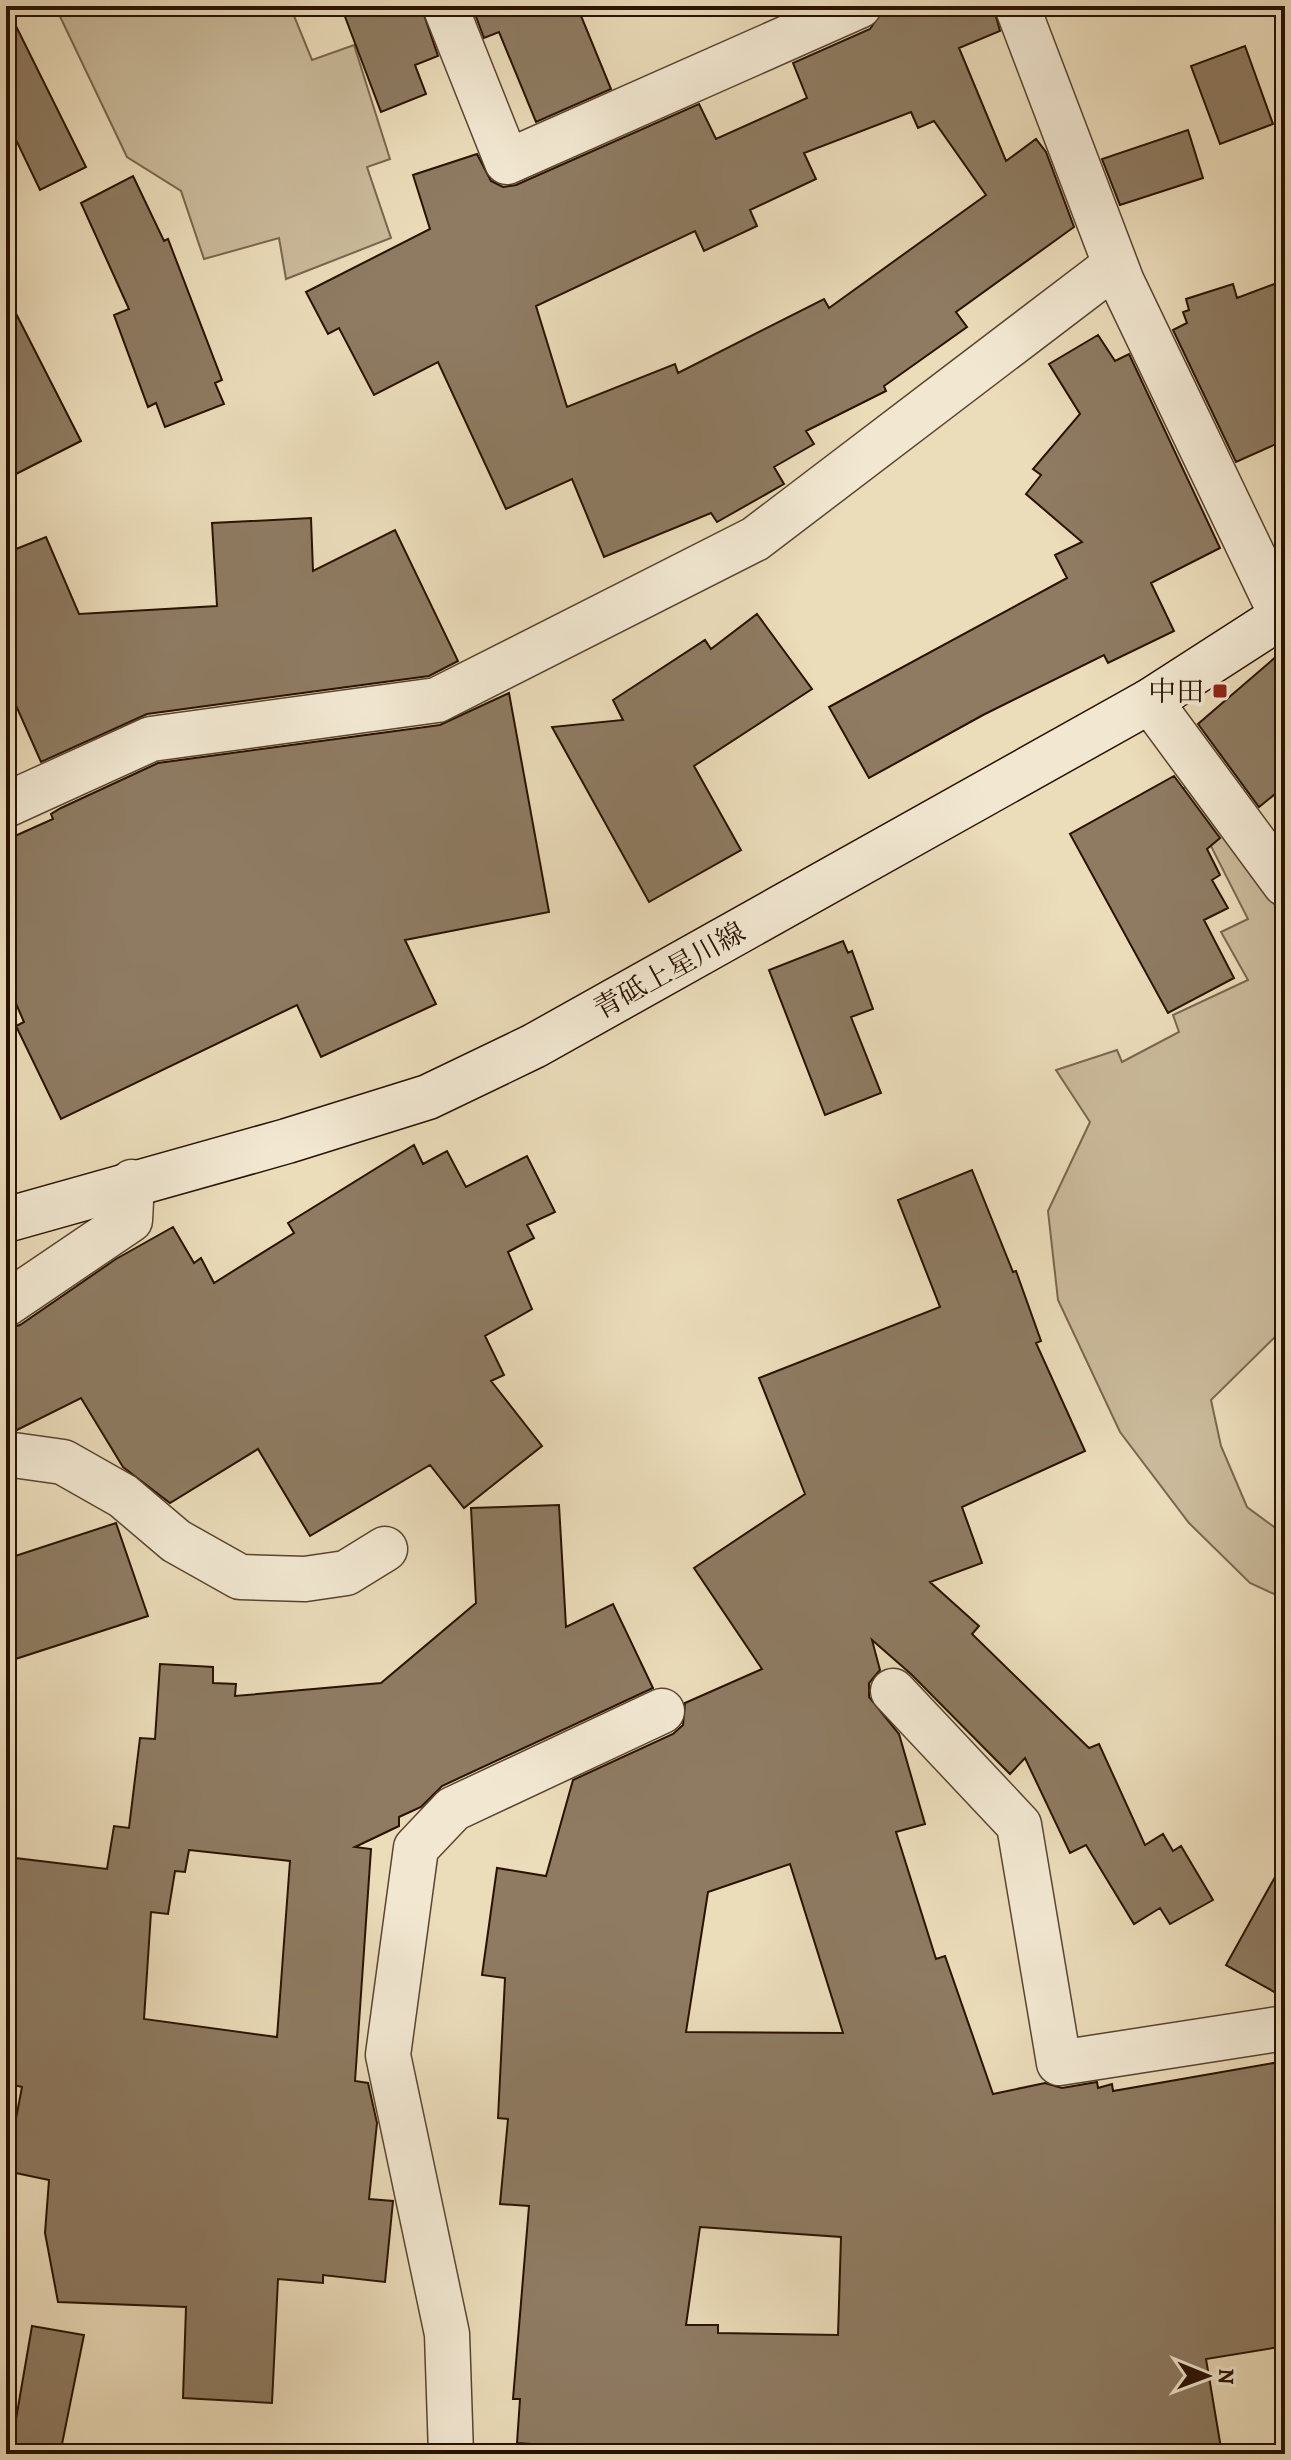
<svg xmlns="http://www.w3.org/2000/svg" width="1291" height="2460" font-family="Alegreya,'Noto Serif JP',serif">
  <rect width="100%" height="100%" fill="#ebdcba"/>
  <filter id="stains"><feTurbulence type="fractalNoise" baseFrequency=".0025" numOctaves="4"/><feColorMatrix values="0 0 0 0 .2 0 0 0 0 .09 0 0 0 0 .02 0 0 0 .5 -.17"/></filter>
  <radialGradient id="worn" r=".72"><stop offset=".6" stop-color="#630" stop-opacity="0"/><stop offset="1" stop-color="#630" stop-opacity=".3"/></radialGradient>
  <path fill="#caba9b" stroke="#7a664e" stroke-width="2" d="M 55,6 L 290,6 L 312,60 L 354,45 L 390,159 L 367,167 L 391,238 L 286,279 L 279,238 L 204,259 L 181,191 L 127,157 Z
    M 1193,783 L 1285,907 L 1285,1327 L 1211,1400 L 1221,1446 L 1247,1507 L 1285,1535 L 1285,1599 L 1250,1583 L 1189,1523 L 1120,1432 L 1058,1300 L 1048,1211 L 1090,1122 L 1056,1070 L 1117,1050 L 1122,1062 L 1179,1032 L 1173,1015 L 1248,980 L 1221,932 L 1248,919 L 1182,789 Z"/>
  <path fill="#8e7b62" stroke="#291202" stroke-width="2" fill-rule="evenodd" d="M 6,6 L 86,167 L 40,190 L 6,119 Z
    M 341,6 L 421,6 L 438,56 L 415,65 L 426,94 L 381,112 Z
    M 472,6 L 577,6 L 611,89 L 536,122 L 499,32 L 484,38 Z
    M 893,6 L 993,6 L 1000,31 L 959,48 L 1006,161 L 1036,139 L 1046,152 L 1074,227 L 956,312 L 967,327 L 884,386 L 886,391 L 806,431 L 814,444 L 774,467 L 784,484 L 717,522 L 711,513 L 604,557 L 572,479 L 506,509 L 438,362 L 374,395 L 339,328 L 328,334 L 306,292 L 430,229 L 413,175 L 477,154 L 491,181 L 503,187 L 516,185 L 699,104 L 716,139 L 807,98 L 793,63 L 870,29 L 883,10 ZM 911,112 L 918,128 L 934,121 L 986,195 L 829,308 L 824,299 L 678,373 L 675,364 L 567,407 L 536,306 L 695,231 L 704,251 L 757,226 L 750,210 L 816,179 L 804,153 Z
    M 1245,46 L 1273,124 L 1220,144 L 1191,66 Z
    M 1188,130 L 1203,178 L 1120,205 L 1102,159 Z
    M 133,176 L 164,241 L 168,239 L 222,380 L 215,383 L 224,404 L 165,427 L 156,403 L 148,407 L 114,315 L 129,309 L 81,203 Z
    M 1285,280 L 1285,440 L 1236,462 L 1173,330 L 1187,323 L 1183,312 L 1189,310 L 1186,299 L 1233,284 L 1237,298 Z
    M 6,294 L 81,441 L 6,479 Z
    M 1098,335 L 1115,361 L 1129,354 L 1220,548 L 1151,583 L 1174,631 L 1108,663 L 1104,655 L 983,715 L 869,778 L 829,707 L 1067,578 L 1055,555 L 1082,542 L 1026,494 L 1041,475 L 1033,469 L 1080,414 L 1049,364 Z
    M 311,518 L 313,571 L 395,530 L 458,661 L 429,676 L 147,714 L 41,762 L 6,683 L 6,553 L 46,537 L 79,614 L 217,606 L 212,523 Z
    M 757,614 L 812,689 L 694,766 L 741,850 L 649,902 L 552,727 L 623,720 L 613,700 L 705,640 L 711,649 Z
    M 1285,649 L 1285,786 L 1259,807 L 1198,724 Z
    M 509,693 L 549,912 L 405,940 L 436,1004 L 321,1057 L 297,1005 L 61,1119 L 16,1026 L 24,1022 L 6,981 L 6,840 L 53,819 L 51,814 L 61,808 L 158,763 L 440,725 Z
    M 1174,776 L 1220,838 L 1207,849 L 1220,875 L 1212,880 L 1228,908 L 1204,920 L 1234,978 L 1168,1013 L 1070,834 Z
    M 843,941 L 848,953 L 852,951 L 873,1009 L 851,1017 L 881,1093 L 825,1115 L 769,970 Z
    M 414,1145 L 423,1164 L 447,1151 L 466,1187 L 527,1156 L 555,1212 L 527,1225 L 534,1238 L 508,1252 L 532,1309 L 485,1336 L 504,1375 L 491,1381 L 542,1446 L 464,1508 L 430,1465 L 310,1536 L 258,1449 L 170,1503 L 123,1467 L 81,1398 L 17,1430 L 6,1430 L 6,1329 L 20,1325 L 116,1259 L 173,1227 L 194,1263 L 201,1258 L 214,1283 L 294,1233 L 288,1223 Z
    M 972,1170 L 1013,1272 L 1016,1271 L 1041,1341 L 1036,1343 L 1085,1451 L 962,1507 L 982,1563 L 930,1582 L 979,1626 L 972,1634 L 1089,1748 L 1099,1744 L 1145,1845 L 1163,1834 L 1173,1851 L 1181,1846 L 1213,1900 L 1170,1924 L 1160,1908 L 1134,1924 L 1086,1845 L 1070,1853 L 1025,1758 L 1010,1774 L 911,1674 L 872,1640 L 880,1670 L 869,1683 L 869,1697 L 899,1734 L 925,1824 L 896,1832 L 936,1959 L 945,1956 L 993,2094 L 1045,2083 L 1062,2088 L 1097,2082 L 1098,2088 L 1112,2084 L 1113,2091 L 1285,2061 L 1285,2346 L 1206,2359 L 1222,2454 L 602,2454 L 603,2449 L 517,2443 L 520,2399 L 513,2399 L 529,2206 L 500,2204 L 508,2119 L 498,2118 L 505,1978 L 482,1975 L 497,1868 L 546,1876 L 573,1780 L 673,1734 L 683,1725 L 685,1703 L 762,1669 L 694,1568 L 805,1494 L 759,1378 L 940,1307 L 898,1200 ZM 790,1864 L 843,2033 L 686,2032 L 708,1892 ZM 700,2227 L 841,2237 L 838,2335 L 718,2333 L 718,2325 L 686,2325 Z
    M 559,1505 L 566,1627 L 613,1604 L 653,1688 L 442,1786 L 421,1807 L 399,1817 L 399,1826 L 355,1847 L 371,1849 L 355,2081 L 368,2083 L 377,2123 L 369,2199 L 393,2201 L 385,2282 L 323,2275 L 323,2283 L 278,2279 L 272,2403 L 183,2398 L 186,2307 L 58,2302 L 45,2233 L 49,2180 L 6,2171 L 22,2087 L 6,2083 L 6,1857 L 107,1869 L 114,1826 L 129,1828 L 140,1738 L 155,1739 L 160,1664 L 213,1667 L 213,1683 L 236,1684 L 235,1696 L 381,1683 L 476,1603 L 471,1508 ZM 189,1850 L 290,1861 L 277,2037 L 144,2019 L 151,1912 L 168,1914 L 175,1871 L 185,1872 Z
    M 116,1523 L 148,1616 L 6,1662 L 6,1559 Z
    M 1285,1859 L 1285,1998 L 1226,1965 Z
    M 32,2326 L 84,2335 L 60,2454 L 10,2454 Z"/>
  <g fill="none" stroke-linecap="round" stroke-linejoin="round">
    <defs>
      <path id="minor" d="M 445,6 L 507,162 L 859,6
        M 1017,6 L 1122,282 L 1282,616
        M 1150,701 L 1285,884
        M 6,805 L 151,739 L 437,700 L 755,539 L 1115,265
        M 6,1304 L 130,1220 L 132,1182
        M 6,1454 L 63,1462 L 123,1496 L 176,1541 L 240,1577 L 305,1579 L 346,1573 L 385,1549
        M 893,1691 L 1019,1825 L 1059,2063 L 1285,2028
        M 451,2454 L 447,2334 L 388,2055 L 416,1848 L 453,1809 L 662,1711"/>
      <path id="secondary" d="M 6,1220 L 287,1141 L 428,1097 L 534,1046 L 1150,701 L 1285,614"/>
    </defs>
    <use href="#minor" stroke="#5a4430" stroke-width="47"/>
    <use href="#secondary" stroke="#291202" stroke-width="47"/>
    <use href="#minor" stroke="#f2e8d2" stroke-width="44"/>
    <use href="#secondary" stroke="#f2e8d2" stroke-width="44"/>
  </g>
  <rect fill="#8f2418" stroke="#f2e8d2" stroke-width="3" x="1212" y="683" width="16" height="16" rx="4"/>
  <g text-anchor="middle" stroke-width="8" stroke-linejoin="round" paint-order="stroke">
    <g font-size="28" fill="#291202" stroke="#f2e8d2" text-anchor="end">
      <text x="1204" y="701">中田</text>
    </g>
    <g font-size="28" fill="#291202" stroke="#f2e8d2">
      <text transform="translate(669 970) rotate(-29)" y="10">青砥上星川線</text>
    </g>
  </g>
  <rect width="1291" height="2460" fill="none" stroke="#ebdcba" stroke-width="32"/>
  <rect x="8" y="8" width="1275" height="2444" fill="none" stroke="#291202" stroke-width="4"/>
  <rect x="16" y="16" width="1259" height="2428" fill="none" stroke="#291202" stroke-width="2"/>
  <g transform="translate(1207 2376) rotate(91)" stroke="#f2e8d2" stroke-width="6" paint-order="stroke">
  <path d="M0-6L14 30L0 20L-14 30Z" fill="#291202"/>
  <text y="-12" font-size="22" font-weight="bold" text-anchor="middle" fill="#291202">N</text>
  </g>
  <rect width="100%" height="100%" filter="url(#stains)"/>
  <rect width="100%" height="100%" fill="url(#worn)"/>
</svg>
